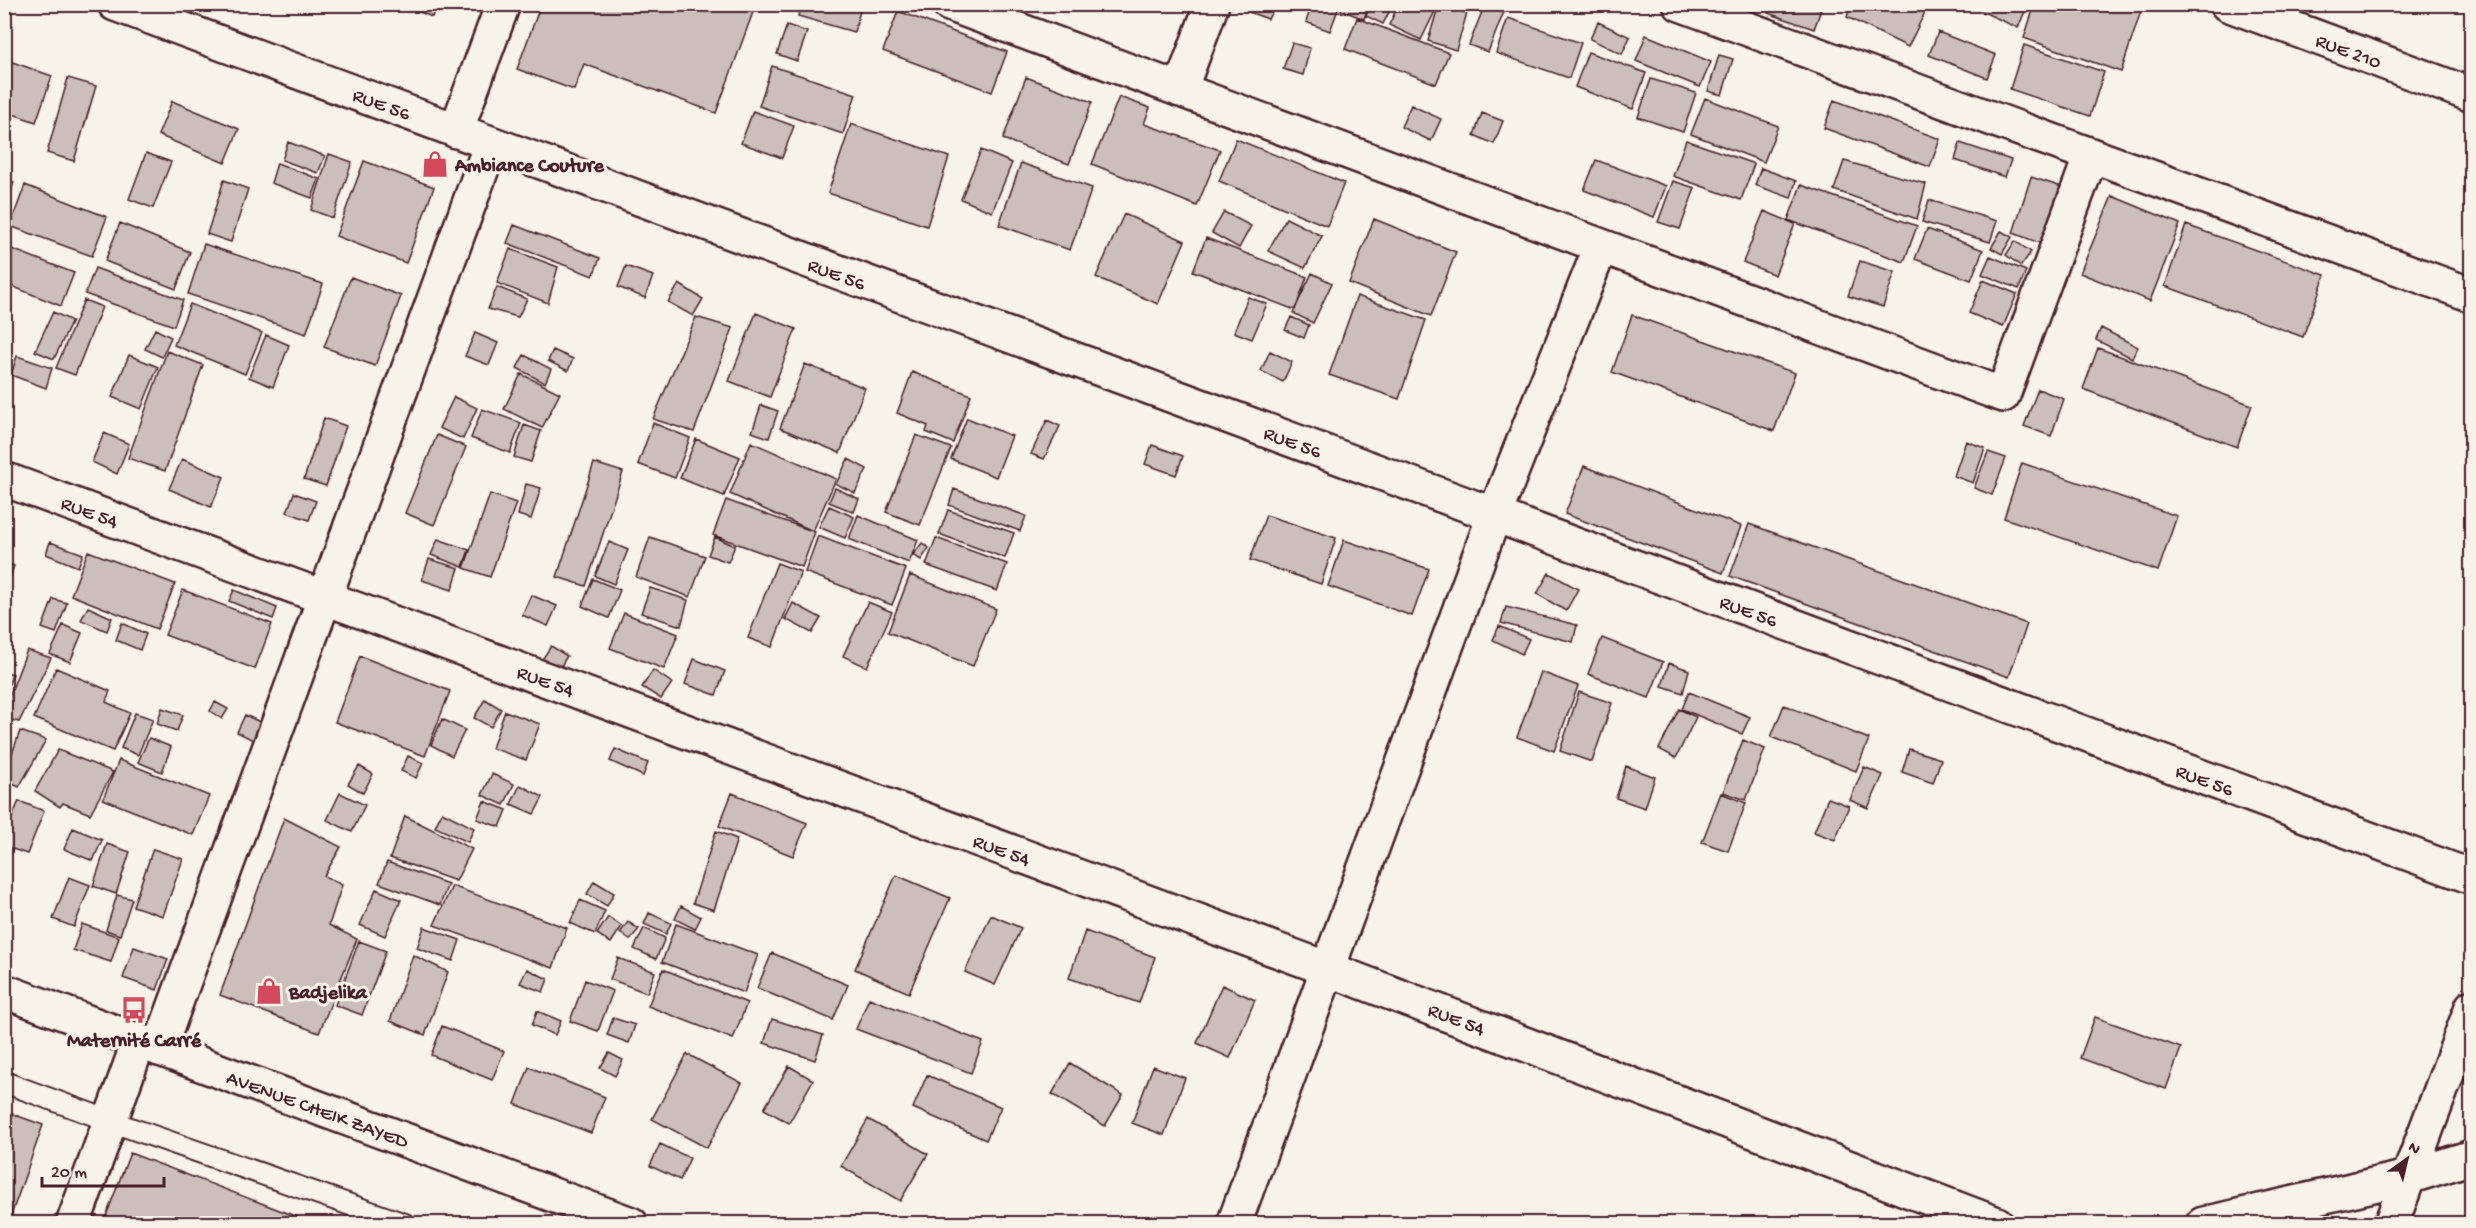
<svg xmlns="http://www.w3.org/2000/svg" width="2476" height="1228" font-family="'Gochi Hand',sans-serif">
  <rect width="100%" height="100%" fill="#f7f3e8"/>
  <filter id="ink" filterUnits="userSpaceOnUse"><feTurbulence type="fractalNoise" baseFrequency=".0167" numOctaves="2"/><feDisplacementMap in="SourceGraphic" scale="12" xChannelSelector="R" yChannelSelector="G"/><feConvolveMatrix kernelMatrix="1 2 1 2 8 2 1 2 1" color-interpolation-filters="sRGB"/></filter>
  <g filter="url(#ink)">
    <path fill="#ccbfb9" stroke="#4a1f2b" stroke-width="1.5" d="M 400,4 L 437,4 L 432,17 Z
      M 541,4 L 756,4 L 716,113 L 584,64 L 574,90 L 517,69 Z
      M 801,4 L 862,4 L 854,32 L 798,16 Z
      M 1252,4 L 1276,4 L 1268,19 L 1249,12 Z
      M 1312,4 L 1340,4 L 1330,31 L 1306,22 Z
      M 1343,4 L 1369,4 L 1364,19 L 1341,10 Z
      M 1371,4 L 1393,4 L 1383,24 L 1366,16 Z
      M 1399,4 L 1427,4 L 1436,9 L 1421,40 L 1389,25 Z
      M 1439,4 L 1467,13 L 1456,50 L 1428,41 Z
      M 1485,4 L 1507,4 L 1488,52 L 1469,45 Z
      M 1771,4 L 1806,4 L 1821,10 L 1814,29 L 1768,13 Z
      M 1851,4 L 1929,4 L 1908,47 L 1847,17 Z
      M 1966,4 L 2028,4 L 2018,28 Z
      M 2035,4 L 2122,4 L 2141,11 L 2121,72 L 2024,38 Z
      M 898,11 L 1007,52 L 992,92 L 883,51 Z
      M 1357,18 L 1449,53 L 1436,84 L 1345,49 Z
      M 1508,18 L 1581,43 L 1569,78 L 1496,53 Z
      M 1598,22 L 1630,37 L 1622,54 L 1590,39 Z
      M 787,25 L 807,32 L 797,61 L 777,54 Z
      M 1938,32 L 1996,55 L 1987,78 L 1929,55 Z
      M 1646,35 L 1711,62 L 1700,87 L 1636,61 Z
      M 1292,43 L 1310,48 L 1303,75 L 1283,69 Z
      M 2024,45 L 2104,72 L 2090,116 L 2010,89 Z
      M 1588,52 L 1646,73 L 1633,109 L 1575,87 Z
      M 1719,55 L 1733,59 L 1722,95 L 1708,91 Z
      M 4,59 L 52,76 L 36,122 L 4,111 Z
      M 772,66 L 856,94 L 843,134 L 759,106 Z
      M 1026,77 L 1092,102 L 1069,164 L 1003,139 Z
      M 68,78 L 96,86 L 74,161 L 47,153 Z
      M 1651,79 L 1696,93 L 1683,132 L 1638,117 Z
      M 1119,97 L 1150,108 L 1144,124 L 1220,150 L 1197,206 L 1092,164 Z
      M 1705,98 L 1778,126 L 1764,162 L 1691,134 Z
      M 1834,100 L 1940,139 L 1930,167 L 1824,128 Z
      M 172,101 L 239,129 L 225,163 L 158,135 Z
      M 1411,105 L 1441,119 L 1431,141 L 1401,127 Z
      M 753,111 L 794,126 L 782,158 L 741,143 Z
      M 1482,113 L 1503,121 L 1494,144 L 1474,135 Z
      M 851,124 L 949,157 L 927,226 L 828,193 Z
      M 1236,139 L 1344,183 L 1327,226 L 1219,181 Z
      M 1686,140 L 1754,164 L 1741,200 L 1673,176 Z
      M 288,142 L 325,156 L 318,173 L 282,160 Z
      M 1960,143 L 2011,160 L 2005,177 L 1955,160 Z
      M 981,150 L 1012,163 L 992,212 L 961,199 Z
      M 146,153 L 171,162 L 153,208 L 129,199 Z
      M 329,154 L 352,162 L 333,218 L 311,210 Z
      M 1596,160 L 1666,186 L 1654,217 L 1584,190 Z
      M 364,161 L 434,187 L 406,263 L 336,236 Z
      M 1844,161 L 1926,184 L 1917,219 L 1834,190 Z
      M 277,163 L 319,179 L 312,198 L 271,183 Z
      M 1021,163 L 1092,188 L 1070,250 L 999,225 Z
      M 1761,168 L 1796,181 L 1791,198 L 1755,185 Z
      M 2031,177 L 2065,188 L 2045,245 L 2013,233 Z
      M 4,179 L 14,182 L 4,215 Z
      M 224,180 L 248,189 L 231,242 L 207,234 Z
      M 1673,181 L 1695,188 L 1680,229 L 1658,222 Z
      M 25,185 L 107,217 L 92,256 L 10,226 Z
      M 1801,185 L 1917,226 L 1904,262 L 1788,220 Z
      M 2112,196 L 2180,224 L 2150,301 L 2080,273 Z
      M 1929,200 L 1997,221 L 1990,242 L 1922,222 Z
      M 1764,211 L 1795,224 L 1775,275 L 1743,262 Z
      M 1224,212 L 1251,226 L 1239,248 L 1212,233 Z
      M 1124,214 L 1185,241 L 1158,304 L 1096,277 Z
      M 1286,218 L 1322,236 L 1305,268 L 1268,251 Z
      M 1374,219 L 1456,252 L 1431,316 L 1349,283 Z
      M 120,223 L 190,252 L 176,289 L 105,261 Z
      M 514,225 L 600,258 L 593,276 L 507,243 Z
      M 2186,225 L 2325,275 L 2303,337 L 2165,286 Z
      M 1927,229 L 1983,250 L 1971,280 L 1915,259 Z
      M 2001,231 L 2012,237 L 2002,254 L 1991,248 Z
      M 1206,238 L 1307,277 L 1295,310 L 1193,271 Z
      M 2015,241 L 2031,252 L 2021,266 L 2006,255 Z
      M 204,244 L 323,284 L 306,334 L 188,294 Z
      M 4,246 L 74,273 L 61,306 L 4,283 Z
      M 510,249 L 558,267 L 548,303 L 497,283 Z
      M 1990,256 L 2026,271 L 2019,289 L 1982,274 Z
      M 1860,261 L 1895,272 L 1883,307 L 1848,296 Z
      M 626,266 L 653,276 L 645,298 L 618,287 Z
      M 95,268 L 183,300 L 174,326 L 85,294 Z
      M 1312,273 L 1332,283 L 1313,323 L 1293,313 Z
      M 351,277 L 401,296 L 375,366 L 324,347 Z
      M 1983,280 L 2017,294 L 2003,327 L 1969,313 Z
      M 679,284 L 703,299 L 693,316 L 668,302 Z
      M 497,287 L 527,299 L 518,317 L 488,309 Z
      M 1357,296 L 1426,320 L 1399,399 L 1329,375 Z
      M 1248,297 L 1267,304 L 1252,339 L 1234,332 Z
      M 84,300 L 102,307 L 75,375 L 56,368 Z
      M 190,304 L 262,333 L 245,374 L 174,345 Z
      M 53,312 L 72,321 L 54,359 L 35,351 Z
      M 756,313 L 796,329 L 770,397 L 729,381 Z
      M 1632,315 L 1795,373 L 1774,431 L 1612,372 Z
      M 696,317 L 733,328 L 694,432 L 653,419 Z
      M 1291,317 L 1309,325 L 1304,338 L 1285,330 Z
      M 2101,328 L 2138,347 L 2132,358 L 2096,340 Z
      M 155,329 L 171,337 L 162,357 L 145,349 Z
      M 475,333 L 498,343 L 489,365 L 465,356 Z
      M 266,335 L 289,345 L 273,387 L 249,377 Z
      M 2098,348 L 2252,405 L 2237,447 L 2083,389 Z
      M 553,350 L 573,359 L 568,371 L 548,361 Z
      M 167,351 L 203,365 L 165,471 L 128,458 Z
      M 1270,351 L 1292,362 L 1283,382 L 1261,371 Z
      M 129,355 L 158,367 L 141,409 L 112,397 Z
      M 524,355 L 551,369 L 545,383 L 517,368 Z
      M 17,356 L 52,368 L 46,388 L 11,375 Z
      M 805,364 L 865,388 L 840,453 L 780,428 Z
      M 912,372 L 971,395 L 953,443 L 926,432 L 928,426 L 897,413 Z
      M 521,374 L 560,393 L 542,428 L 504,409 Z
      M 2038,389 L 2064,399 L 2051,436 L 2024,426 Z
      M 454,397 L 477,408 L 463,439 L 439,428 Z
      M 761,405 L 778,411 L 769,438 L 752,432 Z
      M 482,409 L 521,423 L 510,453 L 471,438 Z
      M 324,418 L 346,426 L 326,486 L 304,479 Z
      M 967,418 L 1012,436 L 996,477 L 951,459 Z
      M 1047,420 L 1060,426 L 1044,459 L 1031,454 Z
      M 653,423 L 690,438 L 675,478 L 638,464 Z
      M 524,425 L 541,431 L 531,462 L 514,457 Z
      M 104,433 L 129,444 L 117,474 L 92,462 Z
      M 437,435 L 466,447 L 434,525 L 405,513 Z
      M 916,435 L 951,448 L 920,525 L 886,512 Z
      M 696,439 L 740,457 L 724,496 L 680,478 Z
      M 1966,441 L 1985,448 L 1973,483 L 1954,476 Z
      M 751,442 L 836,479 L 813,531 L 730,494 Z
      M 1152,445 L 1183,456 L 1176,475 L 1145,464 Z
      M 1988,452 L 2006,458 L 1992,495 L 1974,488 Z
      M 182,459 L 224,477 L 211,507 L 169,489 Z
      M 848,459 L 867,469 L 855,493 L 836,484 Z
      M 594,463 L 623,472 L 586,586 L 557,577 Z
      M 2022,463 L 2177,516 L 2158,571 L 2004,518 Z
      M 1584,466 L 1741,526 L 1723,573 L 1565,514 Z
      M 526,484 L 541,488 L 531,519 L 518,515 Z
      M 835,488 L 859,499 L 854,512 L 829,502 Z
      M 954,489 L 1026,516 L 1020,531 L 949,505 Z
      M 294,493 L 316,501 L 309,520 L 287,512 Z
      M 490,494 L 516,503 L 490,577 L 464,568 Z
      M 726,500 L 815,532 L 802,567 L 713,535 Z
      M 829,506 L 854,517 L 845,538 L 819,527 Z
      M 948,510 L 1014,533 L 1005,558 L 939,534 Z
      M 858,515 L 918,540 L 909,563 L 849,539 Z
      M 1266,515 L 1336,538 L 1321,584 L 1250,560 Z
      M 1749,524 L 2027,624 L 2009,677 L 1730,576 Z
      M 818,536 L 906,569 L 892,605 L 805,572 Z
      M 650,537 L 705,556 L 690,597 L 636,577 Z
      M 715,537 L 735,546 L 728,562 L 708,555 Z
      M 936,538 L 1007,564 L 997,591 L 926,565 Z
      M 438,539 L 469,550 L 463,567 L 431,555 Z
      M 1344,540 L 1429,569 L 1412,616 L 1328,586 Z
      M 50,542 L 83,554 L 78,567 L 46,554 Z
      M 609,542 L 628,550 L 614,584 L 595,576 Z
      M 922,543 L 929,548 L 921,560 L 913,555 Z
      M 88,551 L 175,584 L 157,629 L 71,595 Z
      M 429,559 L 459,568 L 452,590 L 422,580 Z
      M 4,562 L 14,566 L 4,592 Z
      M 777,563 L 801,572 L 772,647 L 748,638 Z
      M 1549,573 L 1578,589 L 1566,611 L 1537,594 Z
      M 910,575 L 996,609 L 973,666 L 888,632 Z
      M 593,579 L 620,590 L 609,618 L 582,606 Z
      M 650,588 L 688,600 L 681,626 L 641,613 Z
      M 183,590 L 272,624 L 255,669 L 165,635 Z
      M 234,590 L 277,608 L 273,619 L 229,601 Z
      M 531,595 L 557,606 L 548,626 L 522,615 Z
      M 53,599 L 67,603 L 56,633 L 42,628 Z
      M 868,602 L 892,612 L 867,667 L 843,656 Z
      M 793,603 L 821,618 L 812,633 L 785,619 Z
      M 88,607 L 112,618 L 107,631 L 81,620 Z
      M 1506,607 L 1577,625 L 1573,642 L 1501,623 Z
      M 624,613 L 678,634 L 664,669 L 610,648 Z
      M 122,623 L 146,634 L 140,650 L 116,640 Z
      M 63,625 L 82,633 L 70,662 L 50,654 Z
      M 1499,626 L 1529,639 L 1522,654 L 1493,640 Z
      M 1602,638 L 1663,662 L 1649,698 L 1588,674 Z
      M 551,646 L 567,656 L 558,671 L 541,661 Z
      M 27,650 L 51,658 L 19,722 L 4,718 L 4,710 Z
      M 360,656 L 450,691 L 425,756 L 335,722 Z
      M 694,659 L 725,671 L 716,695 L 685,684 Z
      M 1669,663 L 1689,670 L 1683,693 L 1662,686 Z
      M 56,668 L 110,691 L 106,702 L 130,713 L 113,751 L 34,718 Z
      M 653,670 L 672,683 L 661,699 L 642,687 Z
      M 4,671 L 13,674 L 4,696 Z
      M 1541,672 L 1578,686 L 1554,751 L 1517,737 Z
      M 1579,692 L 1612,703 L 1592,762 L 1560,751 Z
      M 1689,692 L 1750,717 L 1742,734 L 1682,709 Z
      M 485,699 L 501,709 L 491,727 L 474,718 Z
      M 215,702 L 228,709 L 222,719 L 210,711 Z
      M 1784,705 L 1869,739 L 1856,771 L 1771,737 Z
      M 162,708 L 183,715 L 177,731 L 157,724 Z
      M 1679,709 L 1696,717 L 1676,758 L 1659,749 Z
      M 505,711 L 540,724 L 526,760 L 492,748 Z
      M 135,713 L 153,719 L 138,755 L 121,748 Z
      M 245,715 L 260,722 L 253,740 L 237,732 Z
      M 442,719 L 465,730 L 452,756 L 431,745 Z
      M 20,731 L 46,740 L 19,787 L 4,780 L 4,777 Z
      M 149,738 L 171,747 L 162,772 L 138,762 Z
      M 1743,740 L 1765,749 L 1746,800 L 1723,792 Z
      M 615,749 L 648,763 L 643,776 L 610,761 Z
      M 1909,749 L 1941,759 L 1933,783 L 1902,772 Z
      M 58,750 L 113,772 L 90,814 L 63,803 L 60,807 L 35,791 Z
      M 408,756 L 423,763 L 416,778 L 401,771 Z
      M 119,760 L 209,796 L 193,835 L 103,799 Z
      M 359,766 L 373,774 L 363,793 L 348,784 Z
      M 1626,766 L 1655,777 L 1645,808 L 1616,798 Z
      M 1864,767 L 1883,775 L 1868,808 L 1850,800 Z
      M 492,774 L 514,784 L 504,805 L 482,795 Z
      M 520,785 L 543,797 L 534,814 L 511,804 Z
      M 340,793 L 365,805 L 352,832 L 327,820 Z
      M 732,793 L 807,823 L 793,856 L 719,826 Z
      M 1721,793 L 1746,803 L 1728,851 L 1702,842 Z
      M 1828,798 L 1849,806 L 1835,840 L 1814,832 Z
      M 19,801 L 44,811 L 27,854 L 4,846 L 4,836 Z
      M 484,801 L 507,810 L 500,827 L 477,819 Z
      M 442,812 L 474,828 L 468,842 L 435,827 Z
      M 405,816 L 472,849 L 456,881 L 390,858 Z
      M 284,818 L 341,847 L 324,876 L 342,885 L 329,925 L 357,939 L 319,1033 L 220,995 Z
      M 73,828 L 102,840 L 93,861 L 64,849 Z
      M 716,831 L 737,839 L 714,910 L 693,903 Z
      M 107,844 L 130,852 L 116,894 L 93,886 Z
      M 153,849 L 183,859 L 163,916 L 133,906 Z
      M 387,862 L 448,884 L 440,905 L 379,883 Z
      M 896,875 L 950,898 L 909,993 L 855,969 Z
      M 69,877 L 90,885 L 74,927 L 53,919 Z
      M 594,881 L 614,893 L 607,906 L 587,894 Z
      M 452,886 L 567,928 L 553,968 L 434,925 Z
      M 376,889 L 401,900 L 385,936 L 360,925 Z
      M 117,895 L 132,899 L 120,935 L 106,930 Z
      M 580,900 L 605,911 L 595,934 L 570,923 Z
      M 681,906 L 701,917 L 695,929 L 675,919 Z
      M 649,913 L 671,923 L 666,934 L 644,924 Z
      M 991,915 L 1021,928 L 995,985 L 965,972 Z
      M 608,917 L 622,926 L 611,943 L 597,934 Z
      M 628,922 L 639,929 L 630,940 L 620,933 Z
      M 82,924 L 119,937 L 111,962 L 73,950 Z
      M 676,924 L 758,955 L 744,993 L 662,962 Z
      M 424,927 L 460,940 L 453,961 L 417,948 Z
      M 644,928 L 665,938 L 656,959 L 634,949 Z
      M 1085,931 L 1155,957 L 1139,1003 L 1069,978 Z
      M 359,941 L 386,951 L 362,1015 L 335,1005 Z
      M 134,947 L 168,959 L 157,990 L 123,978 Z
      M 772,953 L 848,985 L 833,1020 L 757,988 Z
      M 413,955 L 448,972 L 425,1035 L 390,1021 Z
      M 618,958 L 655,972 L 647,993 L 610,979 Z
      M 527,969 L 548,979 L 543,992 L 520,983 Z
      M 663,969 L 747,1003 L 733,1039 L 648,1006 Z
      M 585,980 L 613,991 L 598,1031 L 570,1021 Z
      M 1222,985 L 1255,1000 L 1230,1058 L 1197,1043 Z
      M 869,998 L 983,1042 L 971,1073 L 856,1029 Z
      M 537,1011 L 561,1021 L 555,1035 L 532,1025 Z
      M 2095,1017 L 2181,1048 L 2166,1089 L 2080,1058 Z
      M 613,1018 L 635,1025 L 629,1043 L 607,1035 Z
      M 772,1019 L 823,1035 L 815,1060 L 764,1043 Z
      M 442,1026 L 504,1051 L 492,1080 L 431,1055 Z
      M 609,1053 L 623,1060 L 615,1076 L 600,1068 Z
      M 687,1054 L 742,1083 L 707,1148 L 652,1119 Z
      M 1070,1063 L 1123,1095 L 1105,1126 L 1052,1094 Z
      M 789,1066 L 813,1080 L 789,1123 L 764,1109 Z
      M 1153,1066 L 1185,1078 L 1164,1135 L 1132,1123 Z
      M 529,1067 L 605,1097 L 591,1133 L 515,1104 Z
      M 927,1075 L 1001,1107 L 986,1140 L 913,1108 Z
      M 4,1111 L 43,1125 L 8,1224 L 4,1224 Z
      M 868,1119 L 928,1154 L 900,1201 L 841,1166 Z
      M 660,1144 L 690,1158 L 680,1180 L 650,1166 Z
      M 130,1153 L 316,1224 L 103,1224 Z"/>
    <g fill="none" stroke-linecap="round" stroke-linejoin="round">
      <defs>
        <path id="lane" d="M 4,1082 L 110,1121 L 405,1224"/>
        <path id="street" d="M 115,4 L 2472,877
          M 949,4 L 2003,395 L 2091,155
          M 1680,4 L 2472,295
          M 2227,4 L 2472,95
          M 1180,90 L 1212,4
          M 456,131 L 503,4
          M 4,479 L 1328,969 L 1997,1224
          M 159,1049 L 491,144
          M 73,1224 L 139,1041
          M 1234,1224 L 1494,516 L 1601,246
          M 2203,1224 L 2408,1177 L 2472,1157
          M 2391,1224 L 2472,1007"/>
        <path id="secondary" d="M 4,991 L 631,1224"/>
      </defs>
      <use href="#lane" stroke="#4a1f2b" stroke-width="24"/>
      <use href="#street" stroke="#4a1f2b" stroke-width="38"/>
      <use href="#secondary" stroke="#4a1f2b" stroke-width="38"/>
      <use href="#lane" stroke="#f7f3e8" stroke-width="20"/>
      <use href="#street" stroke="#f7f3e8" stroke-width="33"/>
      <use href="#secondary" stroke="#f7f3e8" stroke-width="33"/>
    </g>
  </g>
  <defs>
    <symbol id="shop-bare" viewBox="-9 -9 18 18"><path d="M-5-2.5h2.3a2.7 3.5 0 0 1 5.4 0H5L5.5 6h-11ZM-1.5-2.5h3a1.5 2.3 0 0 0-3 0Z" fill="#d1495b" stroke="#f7f3e8" stroke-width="2.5" paint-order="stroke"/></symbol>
    <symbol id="bus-bare" viewBox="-9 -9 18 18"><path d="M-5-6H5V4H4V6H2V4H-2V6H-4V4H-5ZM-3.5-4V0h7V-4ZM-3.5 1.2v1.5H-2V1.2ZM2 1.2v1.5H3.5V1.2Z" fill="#d1495b" stroke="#f7f3e8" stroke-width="2.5" paint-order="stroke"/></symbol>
  </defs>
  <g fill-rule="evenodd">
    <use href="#shop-bare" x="416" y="145" width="38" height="38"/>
    <use href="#shop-bare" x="250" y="972" width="38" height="38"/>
    <use href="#bus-bare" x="115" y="991" width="38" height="38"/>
  </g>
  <g text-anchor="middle" stroke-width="6" stroke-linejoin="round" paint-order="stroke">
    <g font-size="20" fill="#4a1f2b" stroke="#f7f3e8">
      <text transform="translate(2349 50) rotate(20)" y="7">RUE 210</text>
      <text transform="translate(382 103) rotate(20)" y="7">RUE 56</text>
      <text transform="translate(837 273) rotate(20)" y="7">RUE 56</text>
      <text transform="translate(1293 441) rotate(20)" y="7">RUE 56</text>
      <text transform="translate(90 511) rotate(20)" y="7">RUE 54</text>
      <text transform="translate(1749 610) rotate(20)" y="7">RUE 56</text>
      <text transform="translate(546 680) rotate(20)" y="7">RUE 54</text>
      <text transform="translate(2205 779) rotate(20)" y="7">RUE 56</text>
      <text transform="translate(1002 849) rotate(20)" y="7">RUE 54</text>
      <text transform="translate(1457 1018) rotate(21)" y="7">RUE 54</text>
      <text transform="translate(318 1108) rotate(20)" y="7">AVENUE CHEIK ZAYED</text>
    </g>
    <g font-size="20" font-weight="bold" fill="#4a1f2b" stroke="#f7f3e8" text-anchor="start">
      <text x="455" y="171">Ambiance Couture</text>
      <text x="289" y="998">Badjelika</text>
      <text x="134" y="1046" text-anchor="middle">Maternité Carré</text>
    </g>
  </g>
  <rect width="2476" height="1228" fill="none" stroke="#f7f3e8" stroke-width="24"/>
  <rect x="12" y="12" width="2452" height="1204" fill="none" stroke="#4a1f2b" stroke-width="2" filter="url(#ink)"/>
  <g transform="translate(2407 1159) rotate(34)" stroke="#f7f3e8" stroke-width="4.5" paint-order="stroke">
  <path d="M0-4.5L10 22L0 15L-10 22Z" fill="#4a1f2b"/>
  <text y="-9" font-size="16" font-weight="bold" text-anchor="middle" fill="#4a1f2b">N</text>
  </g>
  <path d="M42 1177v9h122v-9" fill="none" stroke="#4a1f2b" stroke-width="3"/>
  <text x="51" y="1177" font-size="18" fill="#4a1f2b" stroke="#f7f3e8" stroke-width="4.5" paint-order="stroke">20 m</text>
</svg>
